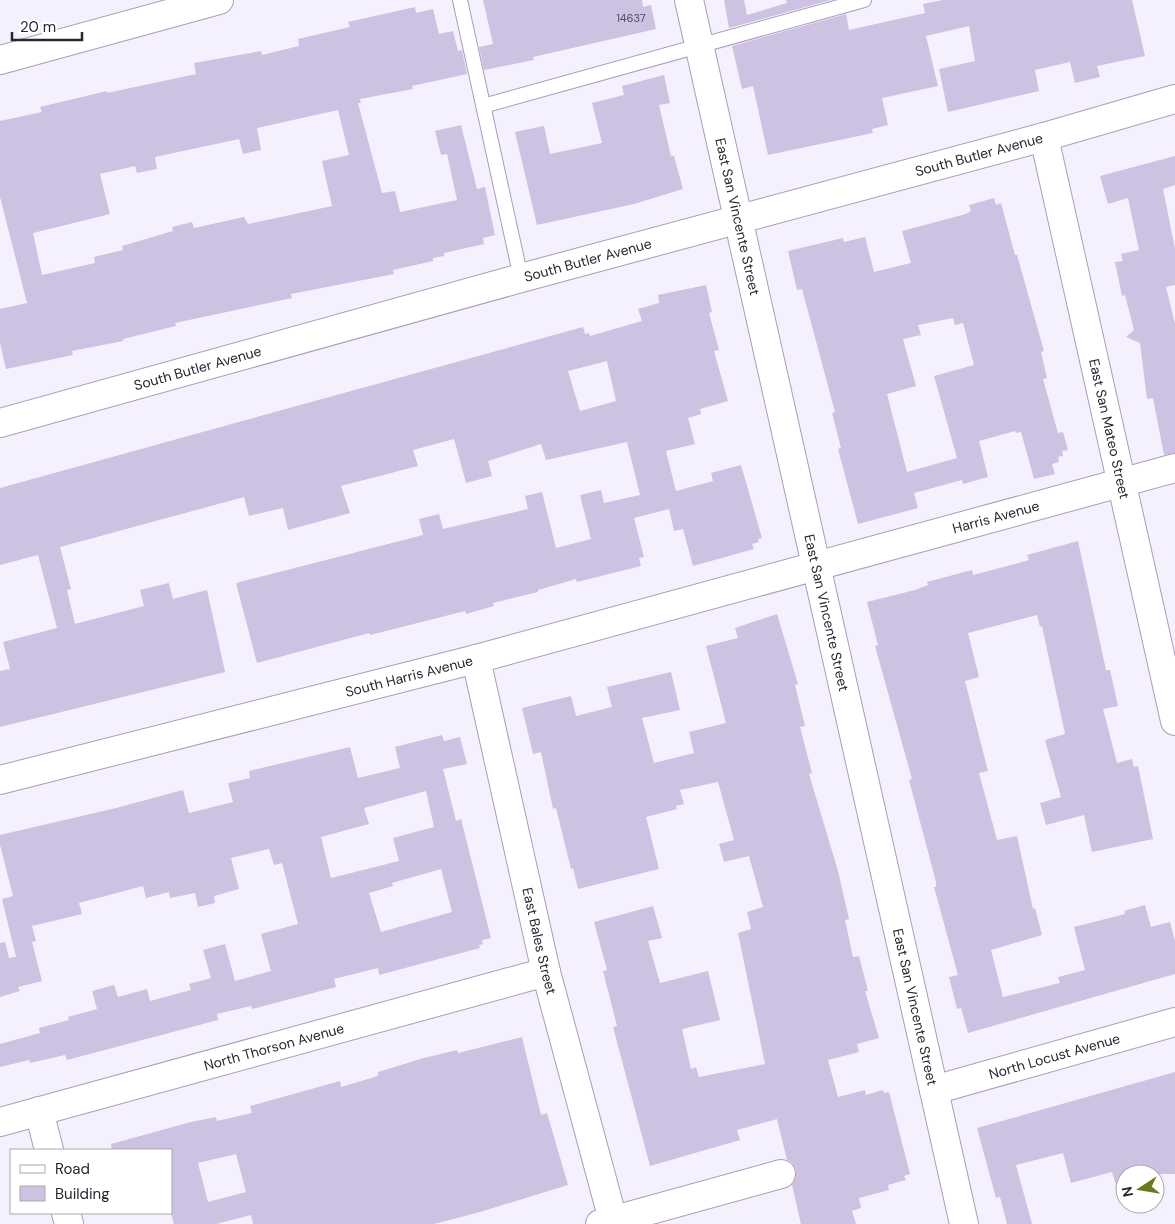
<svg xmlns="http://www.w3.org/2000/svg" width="1175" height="1224" font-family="'DM Sans',sans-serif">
  <rect width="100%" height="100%" fill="#f5f0fd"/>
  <path fill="#cdc2e1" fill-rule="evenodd" d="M 483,0 L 642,0 L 643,7 L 651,5 L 656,29 L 533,57 L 534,60 L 484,70 L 479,47 L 493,44 Z
    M 724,0 L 744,0 L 747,15 L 787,3 L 786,0 L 831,0 L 729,28 Z
    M 943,0 L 1132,0 L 1145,56 L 1097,66 L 1100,77 L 1075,83 L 1070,62 L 1035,70 L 1039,91 L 948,112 L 939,69 L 975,61 L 969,26 L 926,36 L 938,86 L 882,98 L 888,125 L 872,129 L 873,133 L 768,155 L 753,86 L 742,89 L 732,46 L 846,14 L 849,30 L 925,13 L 923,4 Z
    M 415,7 L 416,13 L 433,9 L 439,34 L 453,31 L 458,51 L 462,50 L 467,74 L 412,86 L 413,89 L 360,99 L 361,103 L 358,103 L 382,193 L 395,191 L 400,212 L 457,200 L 447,154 L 441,155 L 435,131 L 461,125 L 477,189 L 485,187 L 495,235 L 483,238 L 484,244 L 444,253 L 444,256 L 433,258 L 433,261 L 393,270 L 394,274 L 291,294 L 292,298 L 175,323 L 176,326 L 123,339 L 123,341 L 72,351 L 73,355 L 6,369 L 0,343 L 0,309 L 27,303 L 0,197 L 0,121 L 42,112 L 40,107 L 107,91 L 107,93 L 196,74 L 194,63 L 261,51 L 262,55 L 299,46 L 298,39 L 350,27 L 348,22 ZM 338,110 L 349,155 L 322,161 L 332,206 L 248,224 L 244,217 L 194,228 L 192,222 L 172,227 L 173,231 L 122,246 L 123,250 L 94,257 L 95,263 L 42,275 L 33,233 L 110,214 L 100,174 L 135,166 L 137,173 L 157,169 L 155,157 L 239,139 L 243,154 L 261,150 L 257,128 Z
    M 664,75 L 670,103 L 659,105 L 671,156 L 674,156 L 683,189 L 634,204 L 537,225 L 515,132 L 544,126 L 550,154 L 602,143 L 592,103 L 624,95 L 622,86 Z
    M 1175,156 L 1175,185 L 1163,189 L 1175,249 L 1175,285 L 1166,287 L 1175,324 L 1175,453 L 1164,455 L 1153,398 L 1147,399 L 1140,343 L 1126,337 L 1134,330 L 1125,295 L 1122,296 L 1115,262 L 1123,261 L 1121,254 L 1139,250 L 1128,198 L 1108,204 L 1100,176 Z
    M 994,198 L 996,205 L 1001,203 L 1015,255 L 1017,255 L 1044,351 L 1041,352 L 1047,378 L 1043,379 L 1058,433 L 1063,432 L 1068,450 L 1062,451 L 1063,456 L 1058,457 L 1059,462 L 1052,464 L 1055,474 L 1034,479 L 1021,432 L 1016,433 L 1015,431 L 979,441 L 988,477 L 963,484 L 962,480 L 914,493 L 918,508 L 858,524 L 838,449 L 841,448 L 832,413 L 835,412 L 802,289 L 797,290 L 788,251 L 843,238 L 844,242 L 865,237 L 874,272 L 911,263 L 902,231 L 966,214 L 971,211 L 969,205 ZM 953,318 L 955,325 L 963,323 L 974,365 L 934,376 L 957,458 L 907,472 L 887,394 L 916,386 L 903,339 L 921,335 L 918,325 Z
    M 706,285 L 712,312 L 709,313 L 719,350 L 714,351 L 728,401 L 700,409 L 701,414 L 688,418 L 695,444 L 666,451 L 676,491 L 713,481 L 711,473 L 741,465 L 762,538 L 758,539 L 759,542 L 752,544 L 754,549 L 693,566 L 683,529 L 674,531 L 669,509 L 634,518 L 644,557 L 639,558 L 641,566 L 577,582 L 576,579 L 538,590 L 538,592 L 493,603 L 494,606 L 466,614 L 465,611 L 370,635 L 369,633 L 257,663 L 236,583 L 423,535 L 419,519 L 439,514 L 443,529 L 528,509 L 525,496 L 542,492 L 556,548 L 591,539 L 580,495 L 601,490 L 604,503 L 640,495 L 627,442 L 546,460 L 541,444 L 488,461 L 492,476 L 466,483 L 454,439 L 413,450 L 418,466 L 341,486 L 350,513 L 288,530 L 283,508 L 249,516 L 244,497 L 60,547 L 71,589 L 67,590 L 75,624 L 144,606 L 140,590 L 169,583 L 173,599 L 207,590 L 225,672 L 0,727 L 0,671 L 10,669 L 3,642 L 57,628 L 38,555 L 0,565 L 0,488 L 583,327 L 585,334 L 589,333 L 590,336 L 642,321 L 638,309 L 659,303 L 658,295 ZM 607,361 L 616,401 L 580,411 L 568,371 Z
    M 1078,541 L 1106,670 L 1110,670 L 1118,706 L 1103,709 L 1117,763 L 1132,759 L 1134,767 L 1138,766 L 1153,839 L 1092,852 L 1084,815 L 1046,825 L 1040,803 L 1061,797 L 1045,740 L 1065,734 L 1042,626 L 1040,627 L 1037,615 L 968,633 L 979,677 L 965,681 L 988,771 L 979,773 L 997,840 L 1017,836 L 1033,909 L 1035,908 L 1042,935 L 991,950 L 1003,997 L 1060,983 L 1058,977 L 1085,970 L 1074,927 L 1125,914 L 1124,911 L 1145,905 L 1151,927 L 1170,922 L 1175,941 L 1175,974 L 968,1033 L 961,1008 L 957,1009 L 949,977 L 958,975 L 934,887 L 936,887 L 936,882 L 909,780 L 912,779 L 875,646 L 878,645 L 867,602 L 915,590 L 928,585 L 927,582 L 972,570 L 973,575 L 1015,564 L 1029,560 L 1027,555 Z
    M 777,614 L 798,684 L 795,685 L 805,726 L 800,727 L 812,773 L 809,774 L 838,871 L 849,919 L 845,920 L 853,957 L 859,956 L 868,991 L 865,991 L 879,1038 L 857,1044 L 859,1052 L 828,1060 L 838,1097 L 865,1090 L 866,1095 L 883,1090 L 884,1093 L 889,1092 L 910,1174 L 904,1176 L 906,1180 L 888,1185 L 889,1190 L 859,1198 L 861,1208 L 852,1211 L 856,1224 L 801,1224 L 792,1185 L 796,1178 L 796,1170 L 792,1163 L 787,1160 L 777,1119 L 737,1130 L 740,1140 L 650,1166 L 613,1027 L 617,1026 L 603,971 L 607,970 L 594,922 L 653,906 L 662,938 L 648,941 L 660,983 L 708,971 L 720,1020 L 682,1029 L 691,1069 L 696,1067 L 699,1077 L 765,1064 L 738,933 L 751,929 L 747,912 L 763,907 L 749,856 L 724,862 L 719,844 L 734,840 L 718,782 L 680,790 L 684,804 L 676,806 L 677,809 L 646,817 L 659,869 L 578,889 L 573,868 L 571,869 L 556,808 L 553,809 L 541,752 L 533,754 L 522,708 L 571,696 L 576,716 L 612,707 L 607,687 L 671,672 L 680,710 L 642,718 L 654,763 L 694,753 L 689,732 L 726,723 L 706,646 L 738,638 L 735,628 Z
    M 442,735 L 444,741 L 460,737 L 467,764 L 443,769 L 456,821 L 461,819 L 491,938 L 482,940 L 483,944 L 479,945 L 480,948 L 379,975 L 378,968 L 334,979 L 336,987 L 252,1009 L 251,1006 L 217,1014 L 218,1020 L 67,1060 L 65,1055 L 30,1063 L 29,1060 L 0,1067 L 0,1044 L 40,1033 L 39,1028 L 69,1020 L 68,1017 L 97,1009 L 92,991 L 114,985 L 118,997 L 147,989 L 150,1001 L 191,990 L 189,984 L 211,978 L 203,950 L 225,944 L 235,981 L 271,971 L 261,934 L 298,924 L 282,863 L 274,865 L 269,849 L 231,858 L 239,889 L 214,896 L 215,903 L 198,907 L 195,893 L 170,898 L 169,892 L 146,898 L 143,886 L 79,903 L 82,914 L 32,926 L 36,941 L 32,942 L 42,981 L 18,987 L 20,991 L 0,997 L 0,943 L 5,942 L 9,958 L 16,957 L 2,899 L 13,896 L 0,845 L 0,835 L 116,808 L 183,790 L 189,813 L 233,802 L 228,783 L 250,778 L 249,771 L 350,747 L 358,778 L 400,768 L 395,747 ZM 426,791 L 434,827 L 393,838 L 399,861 L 331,878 L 321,837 L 369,824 L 364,808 ZM 441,869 L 452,912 L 381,932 L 369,893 L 393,886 L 392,883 Z
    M 522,1037 L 541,1115 L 547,1113 L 568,1185 L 480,1212 L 434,1224 L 253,1224 L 251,1215 L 216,1224 L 174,1224 L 171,1214 L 171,1150 L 112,1150 L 111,1144 L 191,1122 L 216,1117 L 217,1121 L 252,1113 L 250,1106 L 279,1098 L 340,1081 L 341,1087 L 378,1076 L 378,1072 L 424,1058 L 457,1050 L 458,1053 ZM 236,1154 L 246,1192 L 208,1202 L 198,1163 Z
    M 1175,1072 L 1175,1174 L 1125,1174 L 1125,1204 L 1147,1205 L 1125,1209 L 1120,1187 L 1117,1188 L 1112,1172 L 1071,1183 L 1063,1153 L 1016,1165 L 1032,1224 L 1007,1224 L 1000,1197 L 996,1198 L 977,1128 Z"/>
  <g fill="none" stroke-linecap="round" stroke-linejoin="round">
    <defs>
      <path id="service" d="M 460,0 L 521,278
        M 483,106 L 864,0"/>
      <g id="minor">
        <path id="s1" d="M 689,0 L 964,1224"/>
        <path d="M 0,60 L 219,0"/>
        <path id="s2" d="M 1044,137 L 1175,721"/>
        <path id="s3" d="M 0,423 L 521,278 L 1044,137 L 1175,99"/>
        <path id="s4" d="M 476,659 L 546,972 L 613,1220"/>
        <path id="s5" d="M 0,780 L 476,659 L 1175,468"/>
        <path id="s6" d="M 934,1090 L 1175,1022"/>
        <path d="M 39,1111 L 49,1150"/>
        <path id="s7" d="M 0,1122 L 546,972"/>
        <path d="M 66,1213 L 69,1224"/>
        <path d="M 600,1224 L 781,1174"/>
      </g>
    </defs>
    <use href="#service" stroke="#a99dbb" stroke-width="16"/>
    <use href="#minor" stroke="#a99dbb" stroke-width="30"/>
    <use href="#service" stroke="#fff" stroke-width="14"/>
    <use href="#minor" stroke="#fff" stroke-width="28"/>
  </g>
  <g text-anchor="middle" stroke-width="5" stroke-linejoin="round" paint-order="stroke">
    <g font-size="11" fill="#534c5d">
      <text x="631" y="22">14637</text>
    </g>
    <g font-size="14" fill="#2a2531" stroke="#fff">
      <text dy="5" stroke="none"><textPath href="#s3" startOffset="1015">South Butler Avenue</textPath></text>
      <text dy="5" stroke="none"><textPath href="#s1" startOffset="222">East San Vincente Street</textPath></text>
      <text dy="5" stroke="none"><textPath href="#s3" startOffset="610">South Butler Avenue</textPath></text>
      <text dy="5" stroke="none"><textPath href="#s3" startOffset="205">South Butler Avenue</textPath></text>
      <text dy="5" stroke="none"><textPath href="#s2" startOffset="299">East San Mateo Street</textPath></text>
      <text dy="5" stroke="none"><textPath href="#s5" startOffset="1030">Harris Avenue</textPath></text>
      <text dy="5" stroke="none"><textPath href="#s1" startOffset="628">East San Vincente Street</textPath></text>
      <text dy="5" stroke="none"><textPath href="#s5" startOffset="422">South Harris Avenue</textPath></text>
      <text dy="5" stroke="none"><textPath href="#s4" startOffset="289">East Bales Street</textPath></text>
      <text dy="5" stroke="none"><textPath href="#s1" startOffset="1032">East San Vincente Street</textPath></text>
      <text dy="5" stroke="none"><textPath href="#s7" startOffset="284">North Thorson Avenue</textPath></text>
      <text dy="5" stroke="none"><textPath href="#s6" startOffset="125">North Locust Avenue</textPath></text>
    </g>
  </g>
  <rect x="10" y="1149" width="162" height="65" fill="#ffffff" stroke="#aaa8ad"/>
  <rect x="20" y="1165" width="25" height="8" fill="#ffffff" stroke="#aaa8ad"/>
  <text x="55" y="1174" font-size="15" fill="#2a2531">Road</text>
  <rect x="20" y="1186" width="25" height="15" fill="#cdc2e1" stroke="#aaa8ad"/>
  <text x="55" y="1199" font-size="15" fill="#2a2531">Building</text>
  <g transform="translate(1140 1189) rotate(258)"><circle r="24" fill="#ffffff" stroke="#aaa8ad"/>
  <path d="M0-4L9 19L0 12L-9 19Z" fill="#6e761f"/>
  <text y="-8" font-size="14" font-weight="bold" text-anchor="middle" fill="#2a2531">N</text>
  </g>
  <path d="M12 32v8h70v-8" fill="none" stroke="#2a2531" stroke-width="2.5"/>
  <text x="20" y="32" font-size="15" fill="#2a2531" stroke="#ffffff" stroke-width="4" paint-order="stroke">20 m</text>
</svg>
